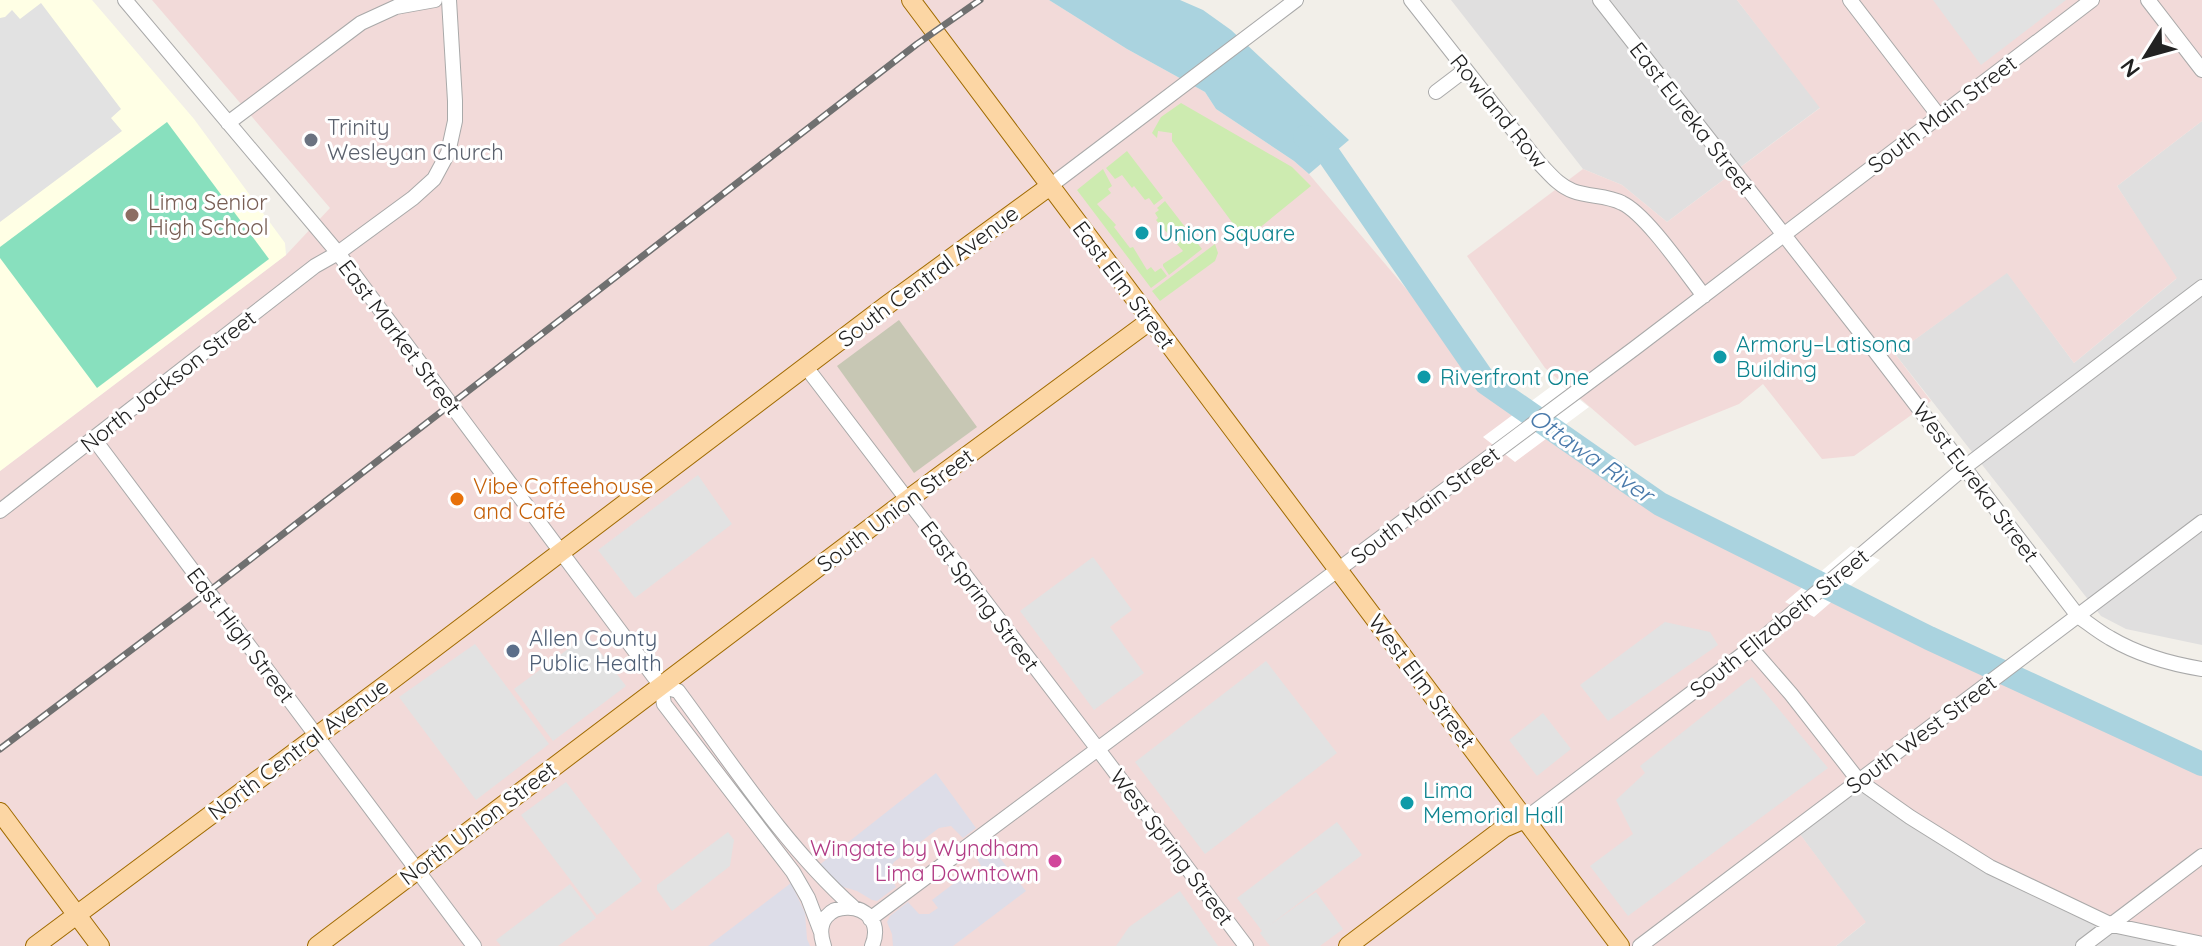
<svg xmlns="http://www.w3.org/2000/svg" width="2202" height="946" font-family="Quicksand,sans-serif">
  <rect width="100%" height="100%" fill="#f2efe9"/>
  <path fill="#e0dfdf" d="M 1451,0 L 1737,0 L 1821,107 L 1667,222 L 1622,185 L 1583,169 Z
    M 2202,121 L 2202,645 L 2126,629 L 2101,616 L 1895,354 L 2007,272 L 2074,363 L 2176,279 L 2117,186 Z
    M 1859,781 L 2202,946 L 1836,946 L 1865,923 L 1796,829 Z"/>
  <path fill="#f2dad9" d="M 152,0 L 1049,0 L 1127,49 L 1205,92 L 1216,109 L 1294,161 L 1309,174 L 1486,383 L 1660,504 L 1929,638 L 2202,764 L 2202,944 L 2170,938 L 2032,889 L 1859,781 L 1796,829 L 1866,922 L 1836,946 L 0,946 L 0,471 L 286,255 L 330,208 Z
    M 1737,0 L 2202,0 L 2202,121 L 2117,186 L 2177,278 L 2074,363 L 2007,273 L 1895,354 L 1931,401 L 1854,456 L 1822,459 L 1763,384 L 1739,404 L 1635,446 L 1545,368 L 1467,256 L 1583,169 L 1622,185 L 1667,222 L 1820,108 Z"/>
  <path fill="#ffffe5" d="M 0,0 L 92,0 L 194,119 L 285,243 L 286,255 L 0,471 Z"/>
  <path fill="#c7c7b4" d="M 899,320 L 977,427 L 914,473 L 837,366 Z"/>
  <path fill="#cdebb0" d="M 1181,103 L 1292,167 L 1311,186 L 1247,238 L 1237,241 L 1233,240 L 1231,234 L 1237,229 L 1172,141 L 1172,133 L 1158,131 L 1157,138 L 1152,133 L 1161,117 Z
    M 1127,151 L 1163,198 L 1154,205 L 1149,198 L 1145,200 L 1134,186 L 1132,188 L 1122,175 L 1115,179 L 1106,168 Z
    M 1103,169 L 1112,186 L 1108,189 L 1111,193 L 1097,204 L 1116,225 L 1114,227 L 1130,248 L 1133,247 L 1147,270 L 1151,267 L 1155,272 L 1161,268 L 1167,276 L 1151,288 L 1077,190 Z
    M 1165,201 L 1202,249 L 1169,275 L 1163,266 L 1163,264 L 1183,251 L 1156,220 L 1158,218 L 1155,213 L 1159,210 L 1157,208 Z
    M 1215,244 L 1218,253 L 1215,261 L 1160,301 L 1152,291 Z"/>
  <path fill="#88e0be" d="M 167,122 L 269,259 L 97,388 L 0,258 L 0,247 Z"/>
  <path fill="#e2e2e2" d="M 1933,0 L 2066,0 L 1981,65 Z
    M 41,3 L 121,109 L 111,118 L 122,131 L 0,222 L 0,18 L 5,17 L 12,10 L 20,19 Z
    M 698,475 L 732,524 L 635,598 L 598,550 Z
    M 1093,557 L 1132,610 L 1110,627 L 1144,673 L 1094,710 L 1020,611 Z
    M 1665,622 L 1710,632 L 1718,645 L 1608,721 L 1580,685 Z
    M 587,635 L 626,686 L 553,741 L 514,689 Z
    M 475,644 L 549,744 L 476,800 L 399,697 Z
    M 1266,661 L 1337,753 L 1205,854 L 1135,762 Z
    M 1752,677 L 1828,768 L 1628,916 L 1590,866 L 1633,834 L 1616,800 L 1645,773 L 1640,766 Z
    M 1543,713 L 1571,749 L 1537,776 L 1509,740 Z
    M 566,782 L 642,881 L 597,915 L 521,815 Z
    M 1337,822 L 1362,855 L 1270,925 L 1316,892 L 1343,929 L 1320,946 L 1270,946 L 1260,933 L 1262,931 L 1237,898 Z
    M 728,832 L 734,840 L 730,866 L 672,911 L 657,890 L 657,885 Z
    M 570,884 L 596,918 L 558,946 L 501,946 L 496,940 Z
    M 1180,891 L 1218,946 L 1116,946 L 1129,927 Z"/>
  <path fill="#dddde8" d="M 936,773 L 976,828 L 963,838 L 951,826 L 939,828 L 894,862 L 891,867 L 890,876 L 896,887 L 877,901 L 872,900 L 857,891 L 840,886 L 818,866 Z
    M 988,843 L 1026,891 L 953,946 L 893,946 L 892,934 L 887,922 L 890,916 L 908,902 L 919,914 L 929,914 L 938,908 L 932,900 L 965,875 L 971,883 L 976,879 L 981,871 L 981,866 L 974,853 Z
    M 791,883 L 805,913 L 807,939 L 810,946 L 708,946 Z"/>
  <path fill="#aad3df" d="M 1049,0 L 1180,0 L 1203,10 L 1231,30 L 1349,140 L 1309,174 L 1294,161 L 1216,109 L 1205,92 L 1127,49 Z"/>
  <path fill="#fff" d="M 1557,382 L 1589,407 L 1515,462 L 1483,437 Z
    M 1851,546 L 1880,560 L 1814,617 L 1785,602 Z"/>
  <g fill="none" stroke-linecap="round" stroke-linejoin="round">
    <path stroke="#aad3df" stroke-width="24" d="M 1305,137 L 1326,151 L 1486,383 L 1660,504 L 1929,638 L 2202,764"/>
    <defs>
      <path id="minor" d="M 125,0 L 338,253 L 661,686 L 664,704 L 793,872 L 808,898 L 821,932
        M 1411,0 L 1540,164 C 1550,174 1559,186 1573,191 C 1589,197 1607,195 1622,203 C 1646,214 1686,273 1704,296
        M 1600,0 L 1871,346 L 2078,616 C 2088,623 2099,632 2110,638 C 2137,654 2171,664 2202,669
        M 1850,0 L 1939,116
        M 2148,0 L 2202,70
        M 1436,92 L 1465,70
        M 228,123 L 361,23 L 396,7 L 435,0
        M 1050,186 L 1296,0
        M 806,367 L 1097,748 L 1246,946
        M 94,439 L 474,946
        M 0,511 L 315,266 L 338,253 L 413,198 L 434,179 L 448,153 L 455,121 L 455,101 L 449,0
        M 1751,648 L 1791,694 L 1859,781 L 1910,817 L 1990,867 L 2112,925 L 2202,944
        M 661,686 L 678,691 C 733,765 784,845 853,907
        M 1525,819 L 1751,648 L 1965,467 L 2202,287
        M 870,919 L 1635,348 L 2092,0
        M 824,946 C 805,893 892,897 872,946
        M 1640,946 L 2202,522
        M 2083,946 L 2202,856"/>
      <path id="major" d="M 911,0 L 1620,946
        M 0,812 L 100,946
        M 35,946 L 392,680 L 887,305 L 1050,186
        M 317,946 L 907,500 L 1151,320
        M 1348,946 L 1504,828 L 1525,819"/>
    </defs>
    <use href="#minor" stroke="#a9a9a9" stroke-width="16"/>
    <use href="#major" stroke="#a06b00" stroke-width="20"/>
    <use href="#minor" stroke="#fff" stroke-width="14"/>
    <use href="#major" stroke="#fcd6a4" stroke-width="18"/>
    <defs>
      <path id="rail" d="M 0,749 L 208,592 L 917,44 L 980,0"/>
    </defs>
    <use href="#rail" stroke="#707070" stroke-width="7"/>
    <use href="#rail" stroke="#fff" stroke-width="4" stroke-dasharray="12" stroke-linecap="butt"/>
  </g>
  <circle fill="#6b7280" stroke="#fff" stroke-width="3" cx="311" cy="140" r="8"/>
  <circle fill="#8d6e63" stroke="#fff" stroke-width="3" cx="132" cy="215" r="8"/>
  <g fill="#0f9aa8" stroke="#fff" stroke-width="3">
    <circle cx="1142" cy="233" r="8"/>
    <circle cx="1720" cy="357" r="8"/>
    <circle cx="1424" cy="377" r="8"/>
    <circle cx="1407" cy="803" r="8"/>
  </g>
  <circle fill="#e8710a" stroke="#fff" stroke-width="3" cx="457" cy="499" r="8"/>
  <circle fill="#5c6f8a" stroke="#fff" stroke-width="3" cx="513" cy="651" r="8"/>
  <circle fill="#d1479c" stroke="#fff" stroke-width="3" cx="1055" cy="861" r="8"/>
  <g text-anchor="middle" stroke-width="6" stroke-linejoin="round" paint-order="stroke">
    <g font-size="22" fill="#222" stroke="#fff">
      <text transform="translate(1499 111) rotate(51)" y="8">Rowland Row</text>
      <text transform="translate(1942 114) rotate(-37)" y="8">South Main Street</text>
      <text transform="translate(1692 118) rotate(52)" y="8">East Eureka Street</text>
      <text transform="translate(928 276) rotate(-37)" y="8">South Central Avenue</text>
      <text transform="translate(1124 285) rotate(53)" y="8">East Elm Street</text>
      <text transform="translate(400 337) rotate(53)" y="8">East Market Street</text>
      <text transform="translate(168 381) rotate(-38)" y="8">North Jackson Street</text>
      <text transform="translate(1976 482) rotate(53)" y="8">West Eureka Street</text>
      <text transform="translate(1425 505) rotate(-37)" y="8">South Main Street</text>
      <text transform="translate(895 510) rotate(-37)" y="8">South Union Street</text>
      <text transform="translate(980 596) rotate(53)" y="8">East Spring Street</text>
      <text transform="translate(1779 623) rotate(-39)" y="8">South Elizabeth Street</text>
      <text transform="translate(241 635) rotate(53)" y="8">East High Street</text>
      <text transform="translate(1422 681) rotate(53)" y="8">West Elm Street</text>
      <text transform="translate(1921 734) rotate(-37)" y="8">South West Street</text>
      <text transform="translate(298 749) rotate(-37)" y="8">North Central Avenue</text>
      <text transform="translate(478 823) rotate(-37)" y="8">North Union Street</text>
      <text transform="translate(1172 847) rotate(53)" y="8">West Spring Street</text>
    </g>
    <g font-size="22" fill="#5b616d" stroke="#fff" text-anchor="start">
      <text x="327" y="135">Trinity<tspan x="327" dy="25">Wesleyan Church</tspan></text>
    </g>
    <g font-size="22" fill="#785e54" stroke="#fff" text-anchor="start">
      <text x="148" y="210">Lima Senior<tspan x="148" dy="25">High School</tspan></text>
    </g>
    <g font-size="22" fill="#0d838f" stroke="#fff" text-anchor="start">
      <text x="1158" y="241">Union Square</text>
      <text x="1736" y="352">Armory–Latisona<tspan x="1736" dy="25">Building</tspan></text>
      <text x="1440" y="385">Riverfront One</text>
      <text x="1423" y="798">Lima<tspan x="1423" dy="25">Memorial Hall</tspan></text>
    </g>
    <g font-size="22" fill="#c56008" stroke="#fff" text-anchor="start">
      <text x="473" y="494">Vibe Coffeehouse<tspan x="473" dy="25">and Café</tspan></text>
    </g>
    <g font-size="22" fill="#4e5e75" stroke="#fff" text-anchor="start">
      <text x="529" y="646">Allen County<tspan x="529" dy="25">Public Health</tspan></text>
    </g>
    <g font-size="22" fill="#b23c85" stroke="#fff" text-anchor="end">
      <text x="1039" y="856">Wingate by Wyndham<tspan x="1039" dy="25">Lima Downtown</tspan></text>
    </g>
    <g font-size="24" font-style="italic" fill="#4a7aab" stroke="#fff">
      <text transform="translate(1591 456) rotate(35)" y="8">Ottawa River</text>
    </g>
  </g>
  <g transform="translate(2146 56) rotate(233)" stroke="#ffffff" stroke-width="6" paint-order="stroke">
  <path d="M0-6L14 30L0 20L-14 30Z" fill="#222222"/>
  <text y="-12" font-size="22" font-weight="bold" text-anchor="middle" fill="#222222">N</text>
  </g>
</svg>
